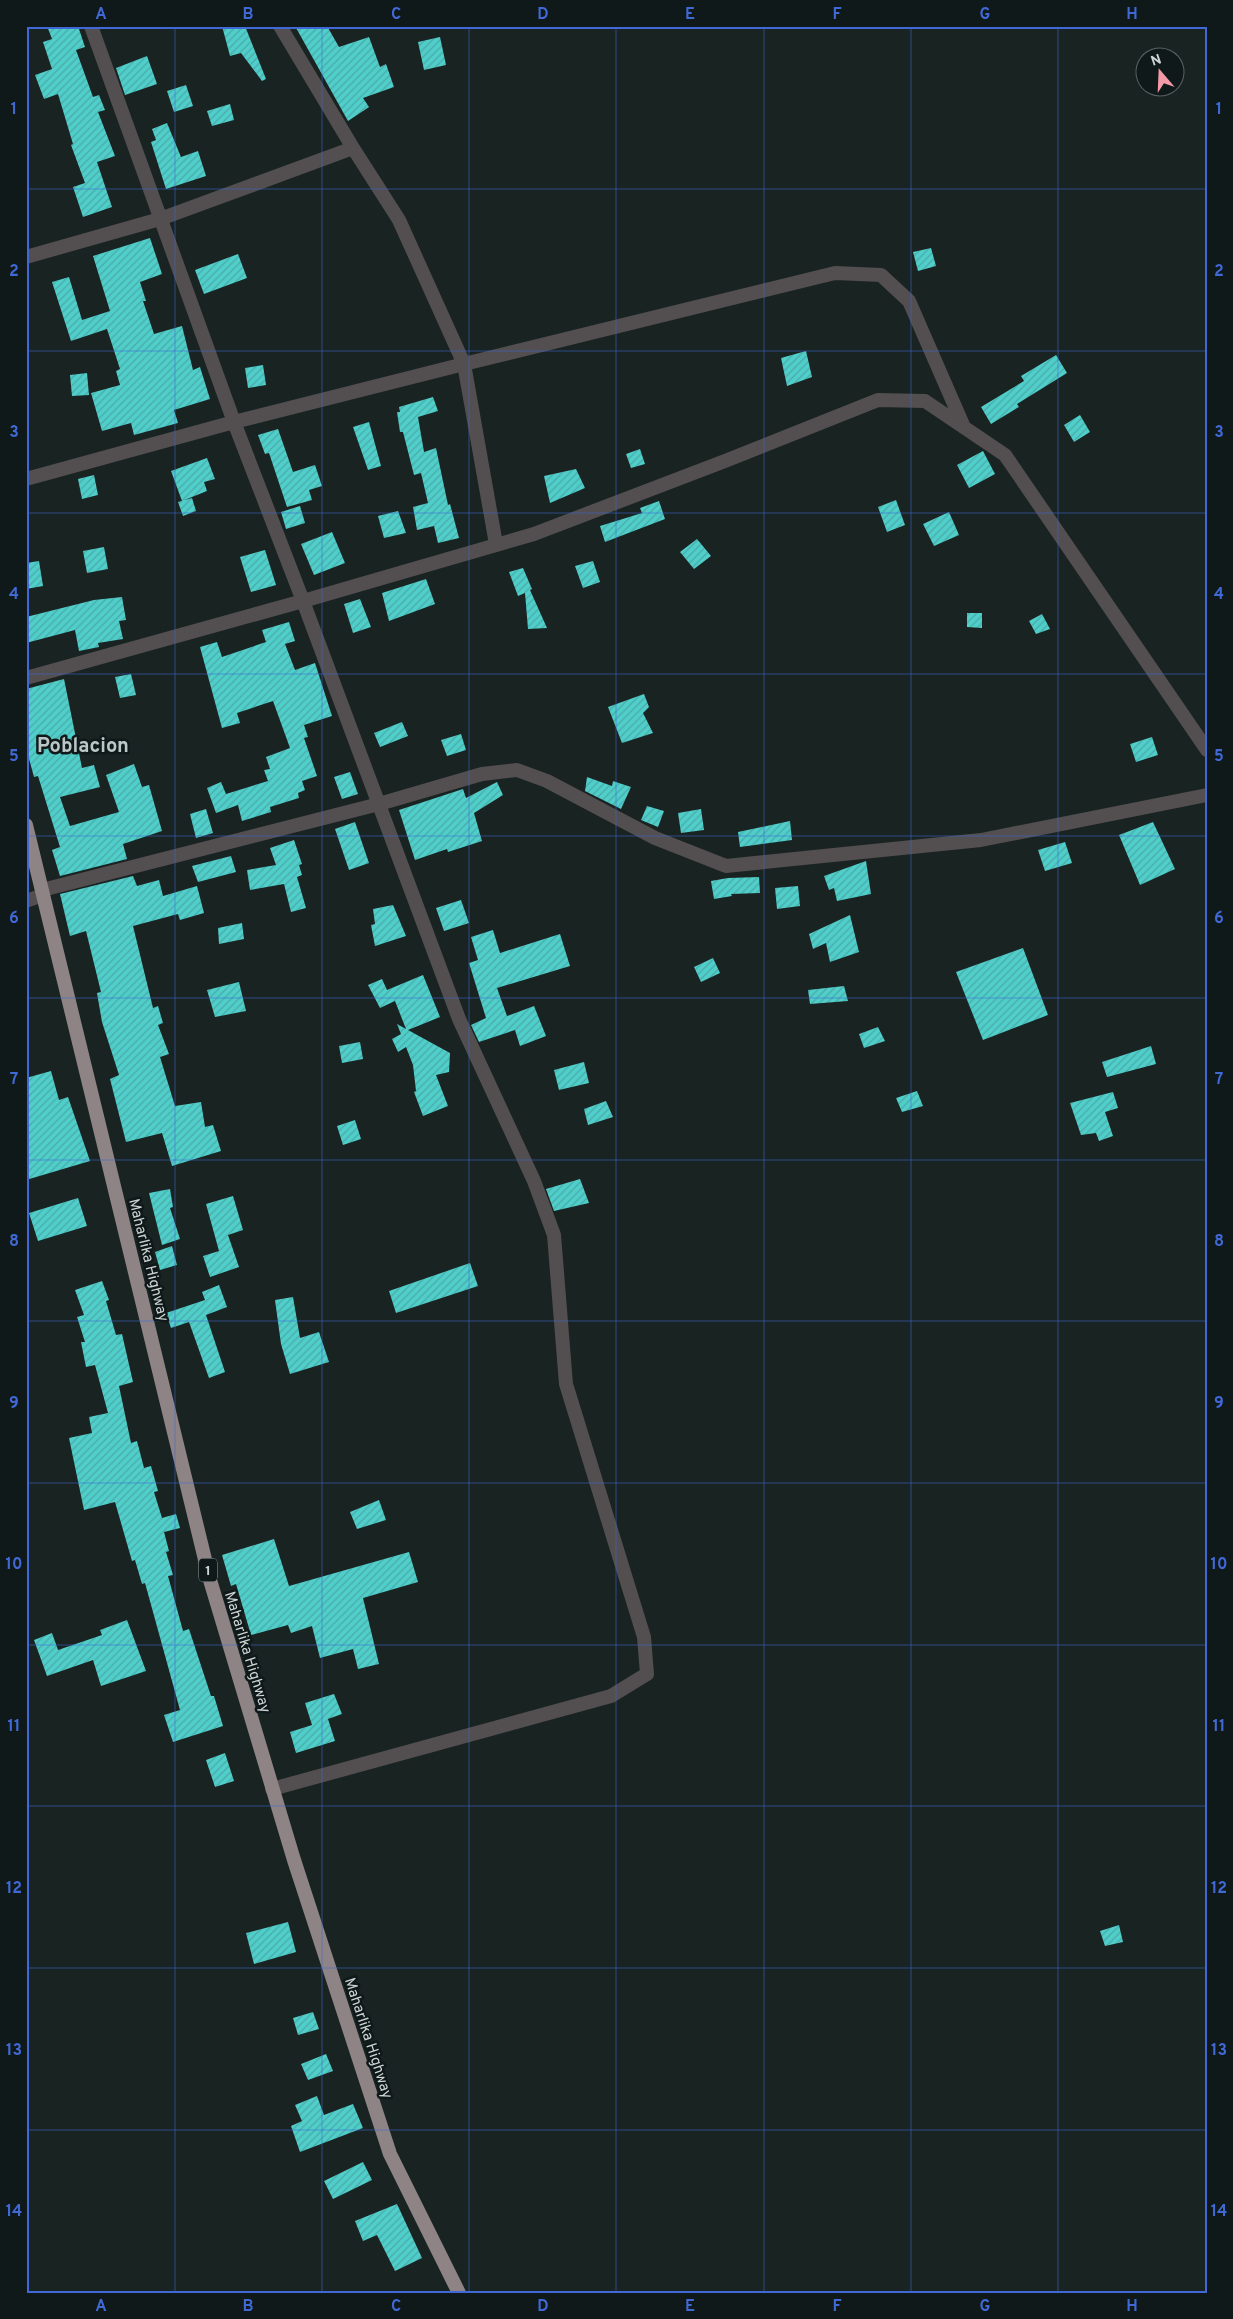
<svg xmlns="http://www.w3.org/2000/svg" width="1233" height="2319" font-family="Overpass,sans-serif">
  <defs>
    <pattern id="building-hatch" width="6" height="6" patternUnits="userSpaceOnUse" patternTransform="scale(1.25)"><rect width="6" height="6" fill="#4fceca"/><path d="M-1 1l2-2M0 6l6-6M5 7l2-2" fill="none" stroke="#4baaa8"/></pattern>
  </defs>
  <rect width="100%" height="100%" fill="#192322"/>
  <path fill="url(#building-hatch)" d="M 47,26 L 78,26 L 85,47 L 76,50 L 93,97 L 99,95 L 105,110 L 98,112 L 115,156 L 97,162 L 112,207 L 83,217 L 73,187 L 85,183 L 71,145 L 73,144 L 58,94 L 44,99 L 35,75 L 52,69 L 43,42 L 52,39 Z
    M 222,26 L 245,26 L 266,79 L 262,81 L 241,53 L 230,56 Z
    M 295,26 L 327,26 L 339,47 L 369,37 L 380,67 L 386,64 L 394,87 L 363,98 L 369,107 L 348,121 Z
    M 440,37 L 446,65 L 424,70 L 418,42 Z
    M 147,56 L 157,84 L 125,95 L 116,68 Z
    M 186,85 L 193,106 L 174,112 L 167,91 Z
    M 230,104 L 234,120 L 212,126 L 207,111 Z
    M 167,123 L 181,157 L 198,151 L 206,176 L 166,189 L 151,142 L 156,140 L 152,129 Z
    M 150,238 L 162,274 L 140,282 L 146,301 L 143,301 L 154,334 L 182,326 L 193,370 L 200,367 L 210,399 L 174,410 L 178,423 L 134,435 L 131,423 L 102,431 L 91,393 L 120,385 L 116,371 L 120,369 L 107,329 L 71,341 L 52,282 L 69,277 L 82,320 L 110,311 L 93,256 Z
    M 931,248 L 936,266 L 918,271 L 913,252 Z
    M 238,254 L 247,278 L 204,294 L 195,270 Z
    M 806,351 L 812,377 L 787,386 L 781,358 Z
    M 1056,355 L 1067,373 L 1017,404 L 1019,407 L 991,424 L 981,407 L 1024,381 L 1021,376 Z
    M 263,365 L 266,385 L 248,388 L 245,368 Z
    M 87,373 L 89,395 L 72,396 L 70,375 Z
    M 433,397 L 438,411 L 418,417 L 424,452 L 436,448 L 448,505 L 450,504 L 459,538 L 438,543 L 434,526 L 417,530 L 413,507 L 428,503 L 421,473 L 414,475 L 403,432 L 400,432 L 397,412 L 400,412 L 399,407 Z
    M 1080,415 L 1090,432 L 1074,442 L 1064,425 Z
    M 369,422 L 381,466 L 368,470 L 353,427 Z
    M 278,429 L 293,472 L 315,465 L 322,486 L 309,490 L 312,500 L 287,507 L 269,453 L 265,454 L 258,435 Z
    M 640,449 L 645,464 L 631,468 L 626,454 Z
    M 983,451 L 995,474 L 969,488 L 957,465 Z
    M 207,458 L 215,479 L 204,482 L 207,491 L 182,501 L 171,471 Z
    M 576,469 L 585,488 L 550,503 L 544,476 Z
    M 94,475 L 98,495 L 82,499 L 78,479 Z
    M 192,498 L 196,511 L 183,516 L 178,502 Z
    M 896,500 L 905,525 L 887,532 L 878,507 Z
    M 659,501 L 665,519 L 605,542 L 600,526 L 642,513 L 640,508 Z
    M 300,506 L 305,523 L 286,529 L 281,512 Z
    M 398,511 L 406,533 L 384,538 L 378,516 Z
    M 949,512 L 959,535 L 934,546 L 923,524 Z
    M 332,532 L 345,563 L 314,575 L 301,544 Z
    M 697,539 L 711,556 L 694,569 L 680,552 Z
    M 104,547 L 108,569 L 87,573 L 83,551 Z
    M 265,550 L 276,585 L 251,592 L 240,557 Z
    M 39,561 L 43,586 L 26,589 L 26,563 Z
    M 593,561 L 600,582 L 583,588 L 575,566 Z
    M 523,568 L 532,589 L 530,590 L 547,628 L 528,629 L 525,593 L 518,596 L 509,572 Z
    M 426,579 L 435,604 L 389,621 L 382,593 Z
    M 122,597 L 126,620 L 119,621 L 123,639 L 98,643 L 99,647 L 79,651 L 75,630 L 26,643 L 26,617 L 94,600 Z
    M 360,599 L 371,627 L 353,633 L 344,604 Z
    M 967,613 L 982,613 L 982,628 L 967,627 Z
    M 1042,614 L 1050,629 L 1036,634 L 1029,621 Z
    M 289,622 L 295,641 L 285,644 L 295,670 L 315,663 L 332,716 L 304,725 L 308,737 L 304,738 L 317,776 L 302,781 L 305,790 L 298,793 L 299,798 L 270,807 L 271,812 L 242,821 L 238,805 L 216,813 L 207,788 L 221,782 L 226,794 L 268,781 L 264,770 L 270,769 L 266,757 L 290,748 L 273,701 L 237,713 L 240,723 L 222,728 L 200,647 L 217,642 L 222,657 L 266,642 L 262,630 Z
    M 131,674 L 136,695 L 120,698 L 115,677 Z
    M 64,679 L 82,768 L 94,765 L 100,787 L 60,797 L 70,826 L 119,812 L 106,775 L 134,764 L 142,787 L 149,785 L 162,831 L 123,844 L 127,859 L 60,876 L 52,850 L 60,847 L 38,776 L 34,777 L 28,755 L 26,755 L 26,689 Z
    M 644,694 L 649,707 L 643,713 L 653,733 L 622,743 L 608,707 Z
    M 402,722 L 408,736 L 380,747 L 374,733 Z
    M 461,734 L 466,750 L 447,756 L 441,740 Z
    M 1152,737 L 1158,755 L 1136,762 L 1130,744 Z
    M 350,772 L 358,794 L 342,799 L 334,777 Z
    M 587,777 L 612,786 L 613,781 L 631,787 L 621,809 L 585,791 Z
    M 497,782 L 503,795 L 474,813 L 482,841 L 448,852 L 447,849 L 415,860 L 399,810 L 463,789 L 466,798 Z
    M 647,806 L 664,811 L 658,827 L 641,820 Z
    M 206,809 L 213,833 L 196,838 L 190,814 Z
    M 701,809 L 704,830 L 681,833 L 678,813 Z
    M 790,821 L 792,840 L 740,847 L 738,832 Z
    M 355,822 L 369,863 L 349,870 L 335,829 Z
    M 1153,822 L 1175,869 L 1140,885 L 1119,835 Z
    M 294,840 L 302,864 L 299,865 L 302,875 L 297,877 L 306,908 L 291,912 L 284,884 L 250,890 L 247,870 L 276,865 L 270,848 Z
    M 1065,842 L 1072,863 L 1045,871 L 1038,850 Z
    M 231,856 L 236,872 L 198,882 L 192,866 Z
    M 866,861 L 871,894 L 837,901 L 834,888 L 829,890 L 824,876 Z
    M 133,876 L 137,886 L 159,880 L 163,896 L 197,886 L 204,913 L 180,920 L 178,914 L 133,926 L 153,1008 L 158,1006 L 163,1023 L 158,1025 L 169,1054 L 160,1057 L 175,1106 L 201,1102 L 205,1127 L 213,1125 L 221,1151 L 172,1166 L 162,1133 L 126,1142 L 110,1079 L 119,1075 L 102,1022 L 97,993 L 101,992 L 86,931 L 70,936 L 60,894 Z
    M 759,877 L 760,893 L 731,894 L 732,896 L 714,899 L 711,881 L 728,878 Z
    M 798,886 L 800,906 L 777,909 L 775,888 Z
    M 461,900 L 469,923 L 444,931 L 436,908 Z
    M 393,905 L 406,936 L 375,946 L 371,925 L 375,924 L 373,909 Z
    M 850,915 L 859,952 L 830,962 L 826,943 L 813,949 L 809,934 Z
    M 242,923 L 244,939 L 219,944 L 218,928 Z
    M 493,930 L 500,953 L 560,934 L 570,966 L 497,988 L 507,1016 L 534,1006 L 546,1036 L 520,1046 L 515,1030 L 479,1042 L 471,1025 L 486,1018 L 469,963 L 478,960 L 471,937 Z
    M 1023,948 L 1048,1015 L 983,1040 L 956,972 Z
    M 713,958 L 720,973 L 701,982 L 694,967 Z
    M 423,975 L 440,1017 L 408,1030 L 450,1053 L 449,1072 L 436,1075 L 448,1106 L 423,1116 L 414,1092 L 416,1091 L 413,1065 L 406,1047 L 398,1052 L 392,1039 L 401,1034 L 397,1024 L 406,1029 L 395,1001 L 380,1008 L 368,985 L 382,979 L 387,990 Z
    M 239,982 L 246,1011 L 215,1017 L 207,990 Z
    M 844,986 L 848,1001 L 810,1004 L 808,990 Z
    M 878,1027 L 885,1041 L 864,1048 L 859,1034 Z
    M 360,1042 L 363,1059 L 342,1063 L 339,1046 Z
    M 1151,1046 L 1156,1064 L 1107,1077 L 1102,1062 Z
    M 584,1062 L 589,1083 L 559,1090 L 554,1070 Z
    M 51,1071 L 59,1100 L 68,1097 L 90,1161 L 26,1180 L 26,1078 Z
    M 917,1091 L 923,1106 L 902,1112 L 896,1098 Z
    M 1113,1092 L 1118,1108 L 1105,1112 L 1113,1136 L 1099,1141 L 1096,1133 L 1081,1135 L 1070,1103 Z
    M 606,1101 L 613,1117 L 588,1125 L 584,1109 Z
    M 355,1120 L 361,1139 L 343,1145 L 337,1126 Z
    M 580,1179 L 589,1203 L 554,1211 L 546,1189 Z
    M 170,1189 L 173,1207 L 170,1208 L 180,1239 L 162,1245 L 149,1193 Z
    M 233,1196 L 243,1230 L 228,1235 L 239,1267 L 210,1277 L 203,1256 L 219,1251 L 206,1204 Z
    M 78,1198 L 87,1226 L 38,1241 L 29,1213 Z
    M 172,1246 L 177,1265 L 160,1270 L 155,1252 Z
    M 470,1263 L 478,1286 L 396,1313 L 389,1291 Z
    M 102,1281 L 109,1300 L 106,1301 L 116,1335 L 122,1334 L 133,1382 L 119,1386 L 131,1443 L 137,1441 L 144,1468 L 151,1466 L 158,1491 L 154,1492 L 162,1518 L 176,1514 L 180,1528 L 164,1532 L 169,1551 L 166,1552 L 173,1575 L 168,1576 L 183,1631 L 189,1629 L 211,1696 L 214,1696 L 223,1726 L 173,1742 L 164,1715 L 180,1710 L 145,1583 L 142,1584 L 135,1560 L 132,1561 L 115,1502 L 84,1510 L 69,1438 L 92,1433 L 89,1417 L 108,1413 L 95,1365 L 86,1367 L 81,1342 L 85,1342 L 77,1317 L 84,1315 L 75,1290 Z
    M 219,1285 L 227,1307 L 206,1315 L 225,1372 L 209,1378 L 189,1322 L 171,1328 L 166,1313 L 205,1300 L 202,1292 Z
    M 293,1297 L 300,1338 L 319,1332 L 329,1362 L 290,1374 L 281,1344 L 275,1300 Z
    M 379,1500 L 386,1520 L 357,1529 L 350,1512 Z
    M 274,1539 L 289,1586 L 409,1552 L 418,1582 L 363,1598 L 379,1664 L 358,1669 L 353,1649 L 320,1658 L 312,1626 L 291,1633 L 288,1625 L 251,1635 L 236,1584 L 231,1586 L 222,1555 Z
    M 127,1620 L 146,1671 L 101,1686 L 93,1660 L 47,1676 L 34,1640 L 52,1633 L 58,1650 L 102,1635 L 100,1630 Z
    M 334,1694 L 342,1714 L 328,1719 L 335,1741 L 296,1753 L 290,1732 L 312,1725 L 305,1703 Z
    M 225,1753 L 234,1781 L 215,1787 L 206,1760 Z
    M 288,1922 L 296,1952 L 254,1964 L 246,1933 Z
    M 1119,1925 L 1123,1942 L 1105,1946 L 1100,1931 Z
    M 313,2012 L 319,2029 L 298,2035 L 293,2018 Z
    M 326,2054 L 333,2071 L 308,2080 L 301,2064 Z
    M 317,2096 L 324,2115 L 353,2104 L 363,2128 L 300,2152 L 291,2126 L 302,2121 L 295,2105 Z
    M 363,2162 L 372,2180 L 333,2199 L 324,2181 Z
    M 397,2204 L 422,2258 L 395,2271 L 377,2235 L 363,2241 L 355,2221 Z"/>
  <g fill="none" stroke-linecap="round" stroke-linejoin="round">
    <path stroke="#534e4f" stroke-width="14" d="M 91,26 L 234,422 L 303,601 L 459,1019 L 534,1181 L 554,1235 L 566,1384 L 644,1637 L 647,1674 L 611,1696 L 272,1789
      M 26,257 L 160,219 L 353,148 L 280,26
      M 26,479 L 234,422 L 464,364 L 399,220 L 353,148
      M 496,544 L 464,364 L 835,273 L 881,275 L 909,301 L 964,427
      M 26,678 L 303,601 L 534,534 L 725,461 L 878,400 L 925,401 L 1005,455 L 1207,750
      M 42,890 L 379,804 L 482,774 L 517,770 L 547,781 L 655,838 L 726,866 L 981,840 L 1207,795
      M 26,901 L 43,895"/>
    <path stroke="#8e8485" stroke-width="14" d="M 26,825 L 210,1580 L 294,1860 L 390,2154 L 459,2293"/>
  </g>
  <path fill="none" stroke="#4069d7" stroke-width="1" stroke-opacity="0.55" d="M 175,26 L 175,2293M 322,26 L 322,2293M 469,26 L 469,2293M 616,26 L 616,2293M 764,26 L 764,2293M 911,26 L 911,2293M 1058,26 L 1058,2293M 26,189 L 1207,189M 26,351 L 1207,351M 26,513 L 1207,513M 26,674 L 1207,674M 26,836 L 1207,836M 26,998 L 1207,998M 26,1160 L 1207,1160M 26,1321 L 1207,1321M 26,1483 L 1207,1483M 26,1645 L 1207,1645M 26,1806 L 1207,1806M 26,1968 L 1207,1968M 26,2130 L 1207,2130"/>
  <g text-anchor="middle" stroke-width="5" stroke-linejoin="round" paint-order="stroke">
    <rect fill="#0f1919" stroke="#959d9d" stroke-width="1" x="199" y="1558.5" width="18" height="23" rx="4"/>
    <g font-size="14" font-weight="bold" fill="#ced5d5">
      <text x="208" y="1575">1</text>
    </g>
    <g font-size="15" fill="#ced5d5" stroke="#0f1919">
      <text transform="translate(149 1260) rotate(76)" y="5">Maharlika Highway</text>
      <text transform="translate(248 1652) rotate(73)" y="5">Maharlika Highway</text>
      <text transform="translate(369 2038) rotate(72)" y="5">Maharlika Highway</text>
    </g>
    <g font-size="20" font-weight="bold" fill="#bac7c7" stroke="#0f1919">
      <text x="83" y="752">Poblacion</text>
    </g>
  </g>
  <rect width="1233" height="2319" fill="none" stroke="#0f1919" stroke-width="55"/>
  <g transform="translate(1160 72) rotate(341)"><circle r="24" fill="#0f1919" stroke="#5b6464"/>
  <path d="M0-4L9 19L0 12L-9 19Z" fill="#f39aaa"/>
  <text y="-8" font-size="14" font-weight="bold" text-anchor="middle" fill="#ced5d5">N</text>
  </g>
  <rect x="28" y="28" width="1178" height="2264" fill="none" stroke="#4069d7" stroke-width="2"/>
  <g font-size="16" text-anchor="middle" font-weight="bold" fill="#4069d7">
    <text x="101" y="19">A</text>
    <text x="248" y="19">B</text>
    <text x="396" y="19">C</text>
    <text x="543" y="19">D</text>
    <text x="690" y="19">E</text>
    <text x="837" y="19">F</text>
    <text x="985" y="19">G</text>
    <text x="1132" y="19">H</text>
    <text x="14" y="114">1</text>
    <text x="1219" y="114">1</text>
    <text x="14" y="276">2</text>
    <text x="1219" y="276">2</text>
    <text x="14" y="437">3</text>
    <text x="1219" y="437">3</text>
    <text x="14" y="599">4</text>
    <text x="1219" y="599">4</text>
    <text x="14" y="761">5</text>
    <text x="1219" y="761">5</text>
    <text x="14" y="923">6</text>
    <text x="1219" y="923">6</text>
    <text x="14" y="1084">7</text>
    <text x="1219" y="1084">7</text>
    <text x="14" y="1246">8</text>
    <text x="1219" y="1246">8</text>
    <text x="14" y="1408">9</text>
    <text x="1219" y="1408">9</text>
    <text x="14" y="1569">10</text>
    <text x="1219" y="1569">10</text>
    <text x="14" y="1731">11</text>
    <text x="1219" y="1731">11</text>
    <text x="14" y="1893">12</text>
    <text x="1219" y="1893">12</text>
    <text x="14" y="2055">13</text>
    <text x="1219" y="2055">13</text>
    <text x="14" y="2216">14</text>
    <text x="1219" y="2216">14</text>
    <text x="101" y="2311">A</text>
    <text x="248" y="2311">B</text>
    <text x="396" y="2311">C</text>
    <text x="543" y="2311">D</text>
    <text x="690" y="2311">E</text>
    <text x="837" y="2311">F</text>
    <text x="985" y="2311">G</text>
    <text x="1132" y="2311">H</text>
  </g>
</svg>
